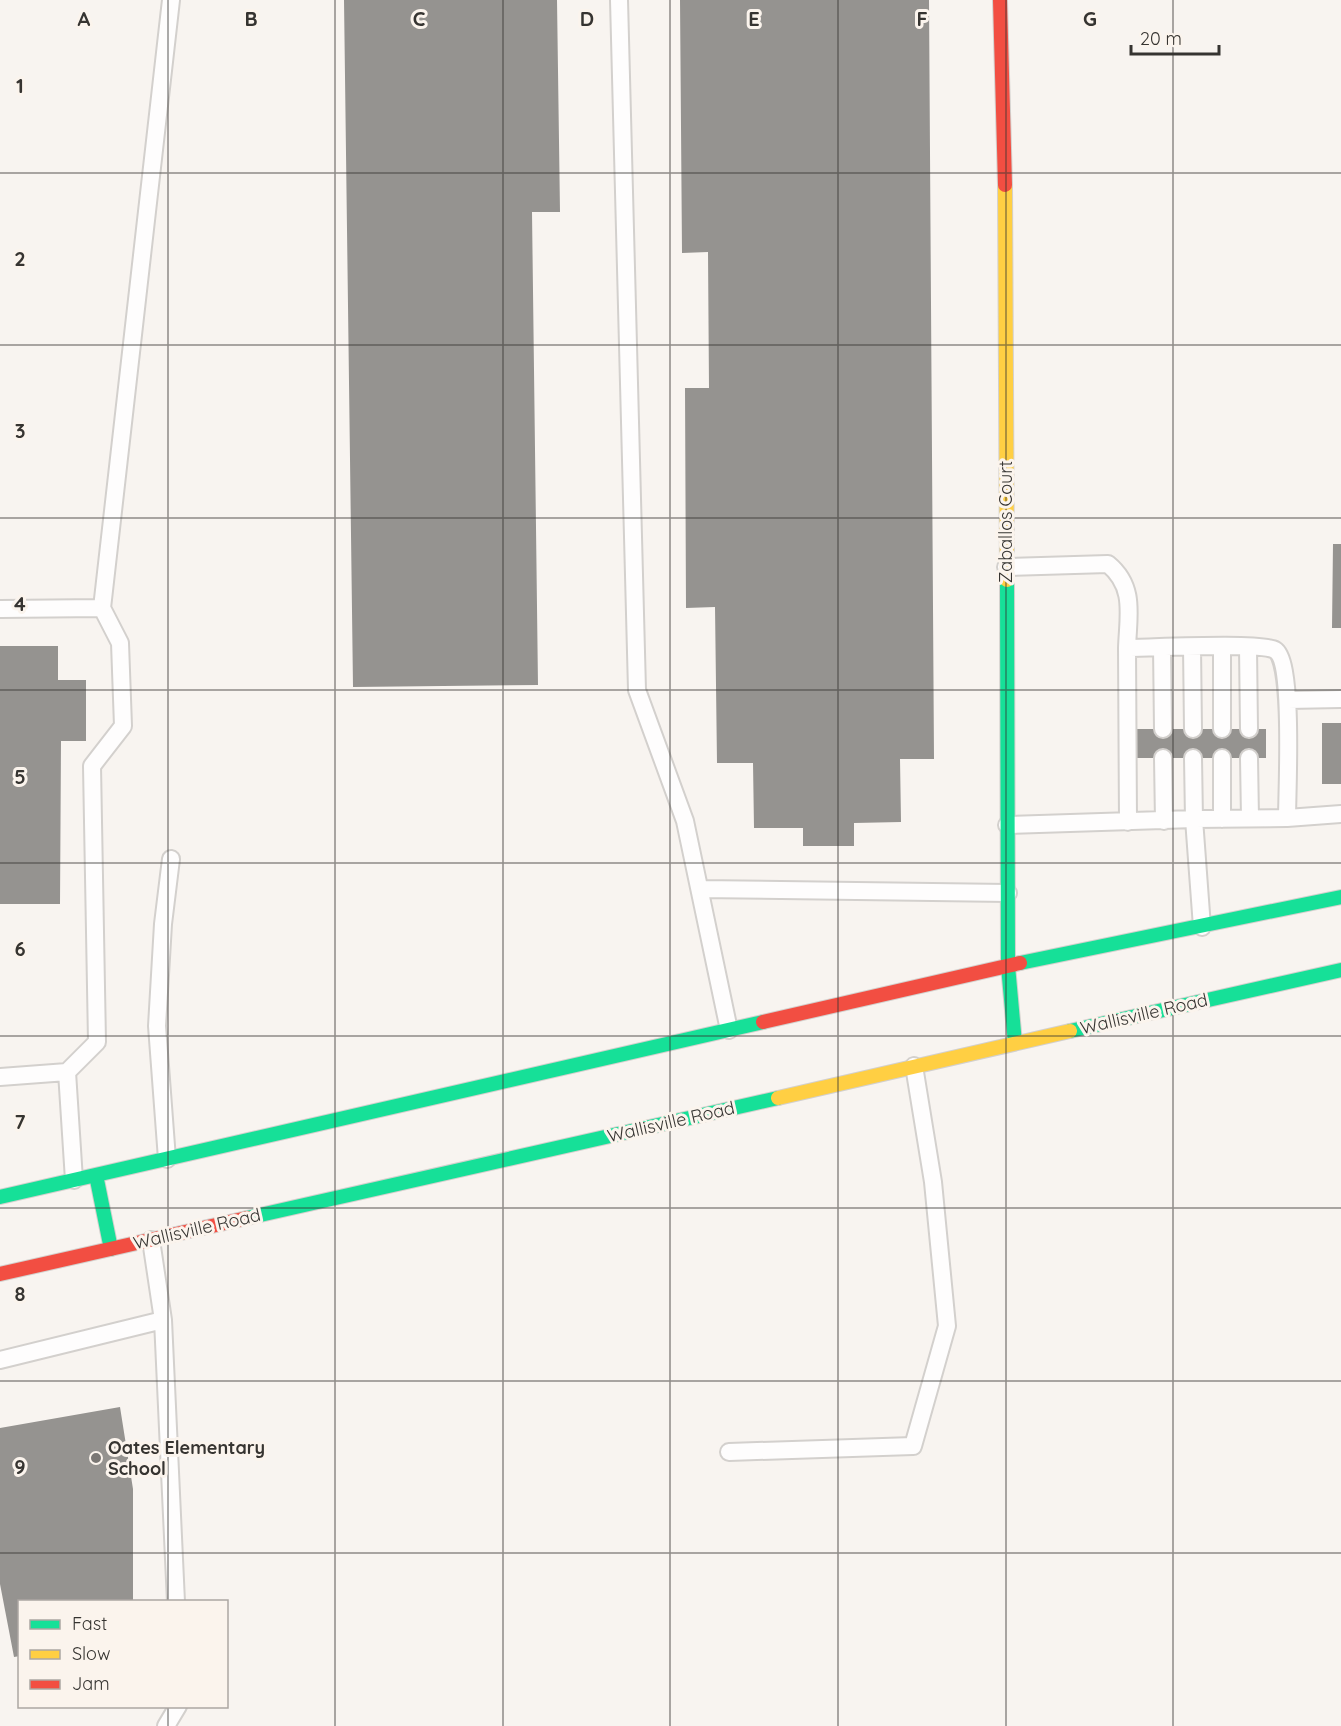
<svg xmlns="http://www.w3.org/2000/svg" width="1341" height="1726" font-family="Quicksand,sans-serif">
  <rect width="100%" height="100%" fill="#f8f4f0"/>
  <path fill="#959390" d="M 344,0 L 557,0 L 560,212 L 532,212 L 538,685 L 353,687 Z
    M 680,0 L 929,0 L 934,759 L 900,759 L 901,822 L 854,823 L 854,846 L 803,846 L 803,828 L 754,828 L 753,763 L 717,763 L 715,607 L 686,608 L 685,388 L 709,388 L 708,252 L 682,253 Z
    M 1333,544 L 1341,544 L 1341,628 L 1332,628 Z
    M 0,646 L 58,646 L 58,680 L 86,680 L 86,741 L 61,741 L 60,904 L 0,904 Z
    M 1322,723 L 1341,723 L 1341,784 L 1322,784 Z
    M 1137,729 L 1266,729 L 1266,758 L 1137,758 Z
    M 120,1407 L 133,1489 L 133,1602 L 20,1602 L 20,1656 L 14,1657 L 0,1584 L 0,1428 Z"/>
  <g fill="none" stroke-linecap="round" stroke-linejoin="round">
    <defs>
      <path id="lane" d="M 619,0 L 637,690 L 685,821 L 729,1030
        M 1006,567 L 1108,564 C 1136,587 1128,616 1127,648 C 1150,648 1261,642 1275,650 C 1294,661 1287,793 1287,818 L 1341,814
        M 0,609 L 102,608
        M 1162,647 L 1163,729
        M 1192,647 L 1193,729
        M 1222,647 L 1222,729
        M 1248,647 L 1249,729
        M 1127,648 L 1128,822
        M 1288,700 L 1341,699
        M 1163,758 L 1164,821
        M 1222,758 L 1222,819
        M 1249,758 L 1250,818
        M 1007,825 L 1194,819 L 1193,758
        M 700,889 L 1008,893
        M 1202,927 L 1194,819 L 1287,818
        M 67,1072 L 97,1042 L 92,766 L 123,726 L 120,643 L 102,608 L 171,0
        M 0,1077 L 67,1072 L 74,1180
        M 167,1159 L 157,1026 L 163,924 L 171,859
        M 163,1320 L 176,1602
        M 0,1360 L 163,1320 L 151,1240
        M 729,1452 L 913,1446 L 947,1326 L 933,1182 L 914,1066
        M 166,1726 L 178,1706"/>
      <path id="fast" d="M 1007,580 L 1008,966 L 1015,1043
        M 1020,963 L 1341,897
        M 1070,1031 L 1341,970
        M 96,1175 L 111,1249
        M 0,1197 L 763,1022
        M 247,1218 L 778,1098"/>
      <path id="slow" d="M 1005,185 L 1007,580
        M 778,1098 L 1070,1031"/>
      <path id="jam" d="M 1000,0 L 1005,185
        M 763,1022 L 1020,963
        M 0,1274 L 247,1218"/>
    </defs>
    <use href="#lane" stroke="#d3d0cd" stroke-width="20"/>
    <use href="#fast" stroke="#d3d0cd" stroke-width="16"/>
    <use href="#slow" stroke="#d3d0cd" stroke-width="16"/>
    <use href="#jam" stroke="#d3d0cd" stroke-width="16"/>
    <use href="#lane" stroke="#fefdfd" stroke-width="16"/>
    <use href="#fast" stroke="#16e098" stroke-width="14"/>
    <use href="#slow" stroke="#ffcf43" stroke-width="14"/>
    <use href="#jam" stroke="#f24e42" stroke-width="14"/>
  </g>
  <path fill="none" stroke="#363431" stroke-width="1.5" stroke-opacity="0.55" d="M 168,0 L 168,1602M 335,0 L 335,1726M 503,0 L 503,1726M 670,0 L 670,1726M 838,0 L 838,1726M 1006,0 L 1006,1726M 1173,0 L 1173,1726M 0,173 L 1341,173M 0,345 L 1341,345M 0,518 L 1341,518M 0,690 L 1341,690M 0,863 L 1341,863M 0,1036 L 1341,1036M 0,1208 L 1341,1208M 0,1381 L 1341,1381M 0,1553 L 1341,1553M 168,1706 L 168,1726"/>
  <circle fill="#7a7774" stroke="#fbf4ed" stroke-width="2" cx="96" cy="1458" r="6"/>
  <g text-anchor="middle" stroke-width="6" stroke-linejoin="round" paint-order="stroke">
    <g font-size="18" fill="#363431" stroke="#fbf4ed">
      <text transform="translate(1006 522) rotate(-90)" y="6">Zaballos Court</text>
      <text transform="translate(1144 1014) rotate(-13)" y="6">Wallisville Road</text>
      <text transform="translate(671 1122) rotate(-13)" y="6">Wallisville Road</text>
      <text transform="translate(197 1229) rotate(-13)" y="6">Wallisville Road</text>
    </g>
    <g font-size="18" font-weight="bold" fill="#363431" stroke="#fbf4ed" text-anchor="start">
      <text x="108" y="1454">Oates Elementary<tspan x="108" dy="21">School</tspan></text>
    </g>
  </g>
  <g font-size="20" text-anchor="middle" font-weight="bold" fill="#363431" stroke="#fbf4ed" stroke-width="6" stroke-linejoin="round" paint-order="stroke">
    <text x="84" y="26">A</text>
    <text x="251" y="26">B</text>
    <text x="419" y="26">C</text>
    <text x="587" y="26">D</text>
    <text x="754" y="26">E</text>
    <text x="922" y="26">F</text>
    <text x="1090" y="26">G</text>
    <text x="20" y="93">1</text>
    <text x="20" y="266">2</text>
    <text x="20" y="438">3</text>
    <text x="20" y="611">4</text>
    <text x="20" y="784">5</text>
    <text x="20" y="956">6</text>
    <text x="20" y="1129">7</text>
    <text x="20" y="1301">8</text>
    <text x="20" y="1474">9</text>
  </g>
  <rect x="18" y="1600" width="210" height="108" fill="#fbf4ed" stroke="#aca7a2" stroke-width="1.5"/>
  <rect x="30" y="1620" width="30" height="9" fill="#16e098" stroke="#aca7a2" stroke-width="1.5"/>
  <text x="72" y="1630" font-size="18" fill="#363431">Fast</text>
  <rect x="30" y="1650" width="30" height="9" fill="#ffcf43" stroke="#aca7a2" stroke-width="1.5"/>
  <text x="72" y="1660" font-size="18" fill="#363431">Slow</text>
  <rect x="30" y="1680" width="30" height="9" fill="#f24e42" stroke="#aca7a2" stroke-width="1.5"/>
  <text x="72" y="1690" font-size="18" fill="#363431">Jam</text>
  <path d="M1131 45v9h88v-9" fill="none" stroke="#363431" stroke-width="3"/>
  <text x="1140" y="45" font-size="18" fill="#363431" stroke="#fbf4ed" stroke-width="4.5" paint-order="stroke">20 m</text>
</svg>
